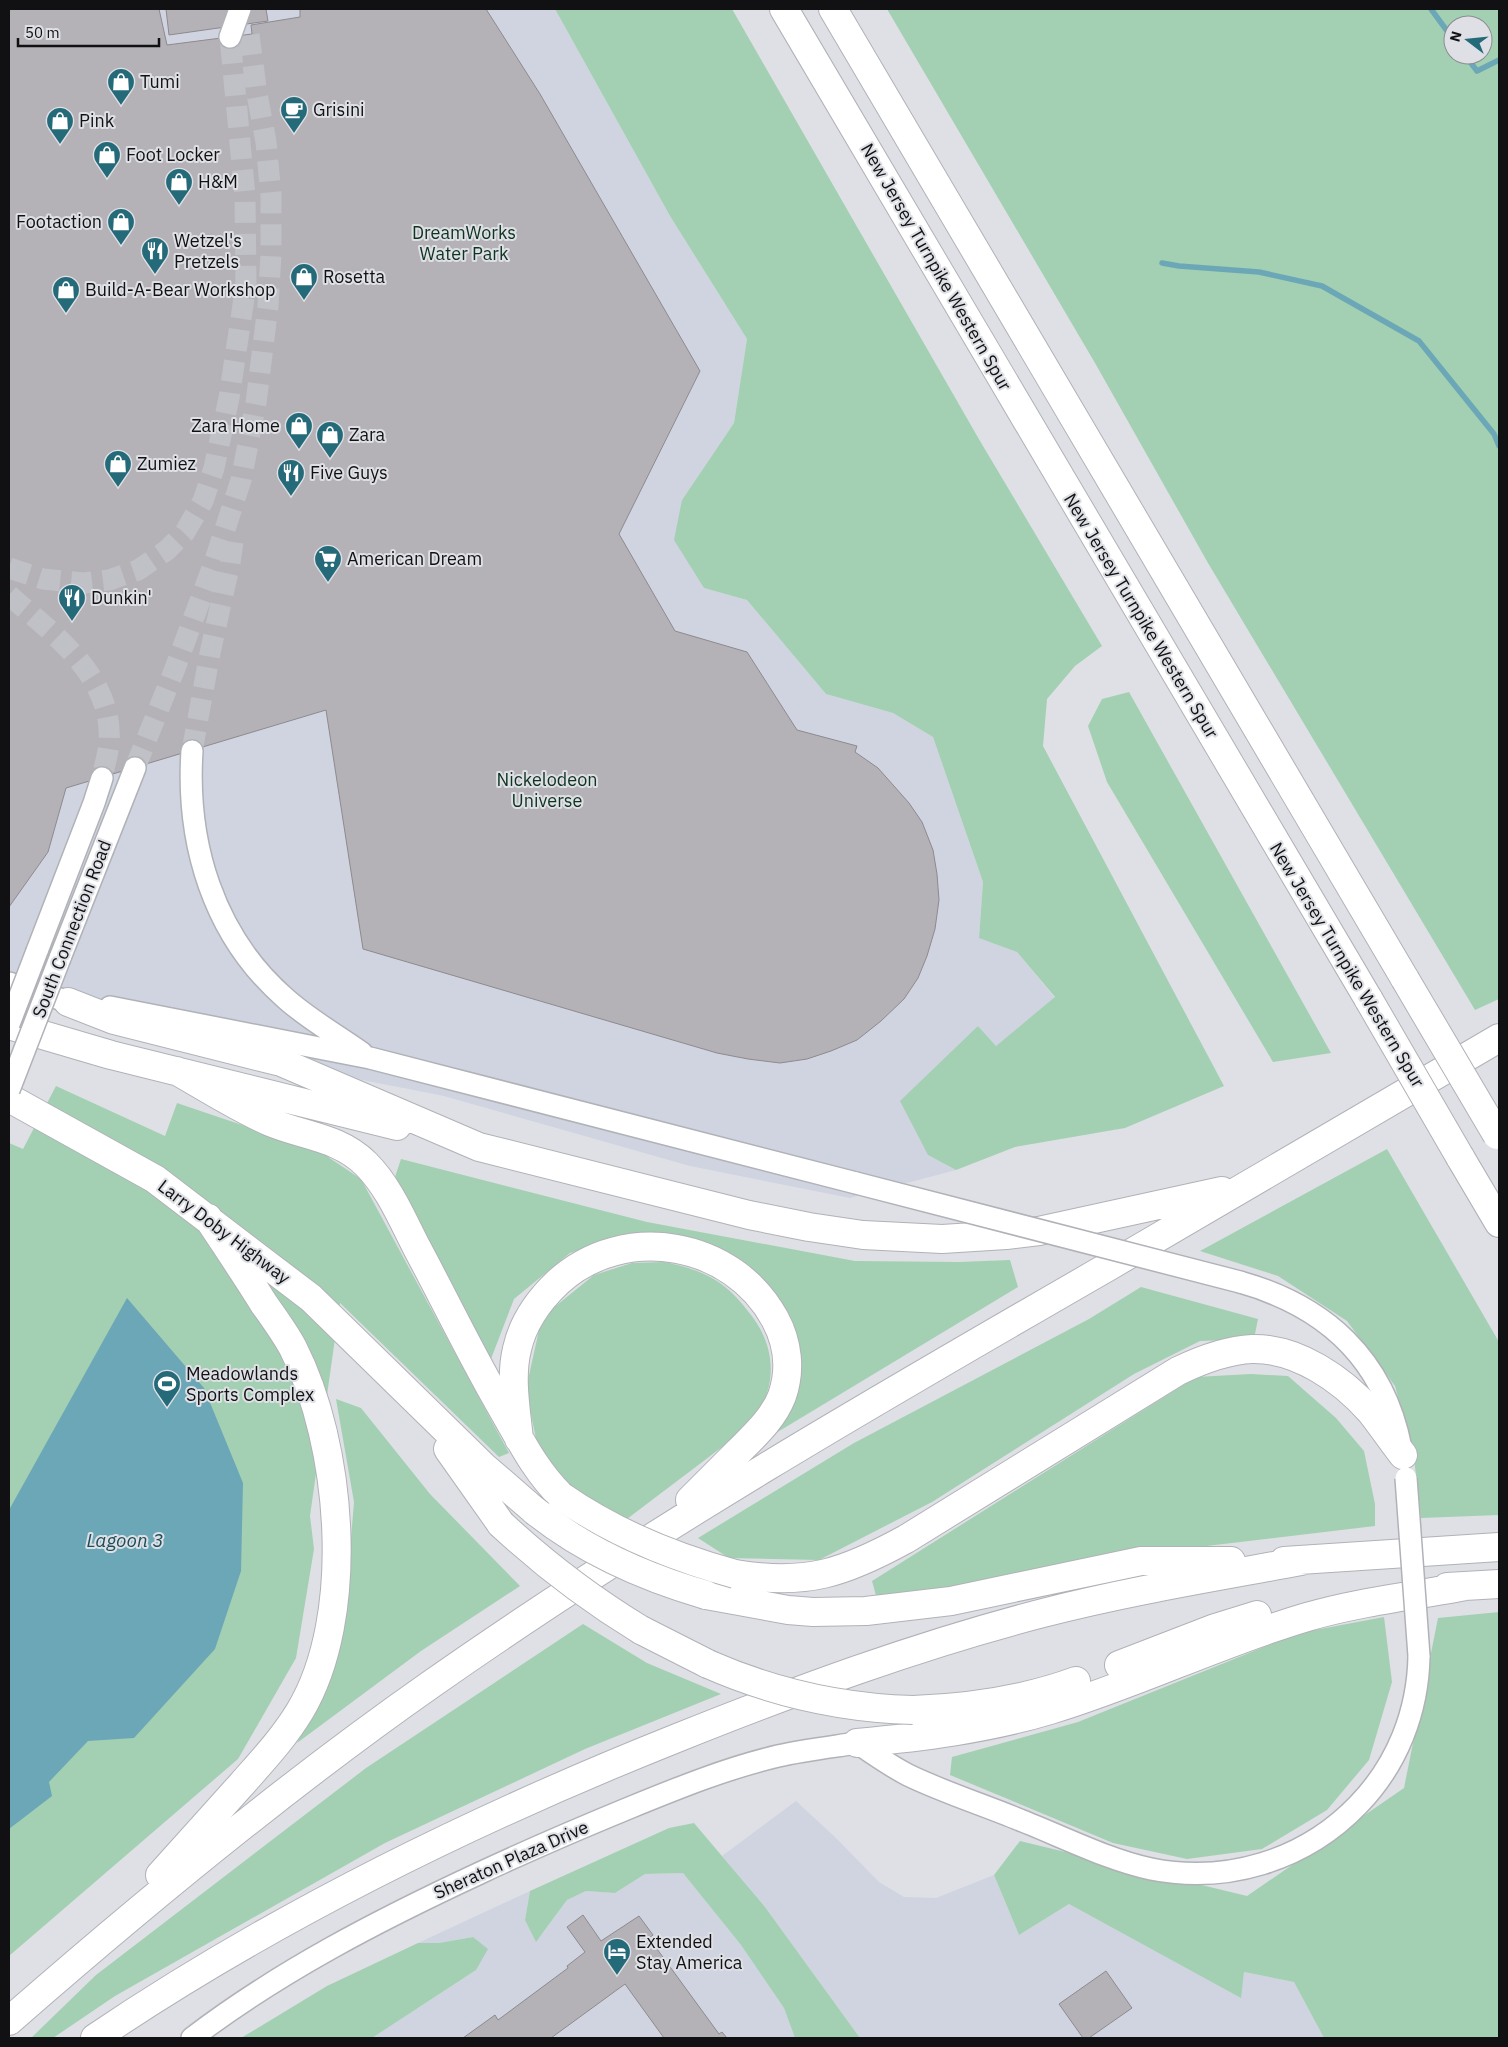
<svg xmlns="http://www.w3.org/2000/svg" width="1508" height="2047" font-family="'IBM Plex Sans',sans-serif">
  <rect width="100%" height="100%" fill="#dee0e5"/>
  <path fill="#cfd4e0" d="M 9,9 L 555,9 L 670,216 L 747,339 L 734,423 L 682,500 L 704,588 L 747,600 L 826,694 L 893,713 L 933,737 L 983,882 L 979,937 L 1017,952 L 1055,998 L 996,1046 L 978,1026 L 928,1155 L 956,1170 L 850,1198 L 690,1166 L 444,1096 L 215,1051 L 9,993 Z
    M 796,1801 L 836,1838 L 879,1882 L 904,1897 L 936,1898 L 994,1875 L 1019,1935 L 1069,1904 L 1240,1997 L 1244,1972 L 1294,1982 L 1324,2038 L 860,2038 L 765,1907 L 722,1856 Z
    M 683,1873 L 741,1945 L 784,2008 L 795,2038 L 372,2038 L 476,1970 L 473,1937 L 439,1943 L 418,1943 L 530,1891 L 525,1920 L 543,1933 L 567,1900 L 586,1891 L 615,1893 L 645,1874 Z"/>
  <path fill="#a3d0b2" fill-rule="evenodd" d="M 555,9 L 732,9 L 980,441 L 1102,646 L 1075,666 L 1047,699 L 1043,746 L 1224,1086 L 1125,1128 L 1015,1147 L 956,1170 L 928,1155 L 900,1101 L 978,1026 L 996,1046 L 1055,997 L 1017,952 L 979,938 L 983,882 L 933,737 L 893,713 L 826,694 L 747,600 L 704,588 L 674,540 L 682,500 L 734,423 L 747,339 L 670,216 Z
    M 887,9 L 1499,9 L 1499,999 L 1475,1010 L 1208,563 L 1095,363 ZM 1453,25 L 1483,25 L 1483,55 L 1453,55 Z
    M 1129,692 L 1331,1053 L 1273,1062 L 1107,782 L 1088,726 L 1102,699 Z
    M 56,1086 L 165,1136 L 177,1103 L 319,1151 L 361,1179 L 509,1453 L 499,1457 L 340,1303 L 310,1516 L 314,1549 L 296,1658 L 238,1759 L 9,1956 L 9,1143 L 23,1149 Z
    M 1387,1149 L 1499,1342 L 1499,1515 L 1421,1518 L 1413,1450 L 1395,1386 L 1347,1321 L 1278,1276 L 1200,1251 Z
    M 401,1159 L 647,1222 L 855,1261 L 959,1262 L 1010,1260 L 1018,1287 L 771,1436 L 797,1343 L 785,1309 L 756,1273 L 704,1247 L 616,1238 L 570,1253 L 514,1299 L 489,1364 L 394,1180 Z
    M 664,1262 C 708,1271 727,1282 754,1319 C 777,1352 776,1388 753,1421 C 745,1432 729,1442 718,1450 C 688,1473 657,1496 627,1519 L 565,1484 L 539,1454 L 526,1389 L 539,1330 L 552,1309 L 594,1275 L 632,1263 Z
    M 1141,1287 L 1258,1319 L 1254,1339 L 1200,1341 L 1134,1374 L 932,1502 L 819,1560 L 729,1558 L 698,1538 L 854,1443 L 1089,1319 Z
    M 1251,1374 L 1288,1376 L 1336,1418 L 1364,1451 L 1375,1504 L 1375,1526 L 1156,1552 L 877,1599 L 872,1581 L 1196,1377 Z
    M 336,1399 L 361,1408 L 430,1494 L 520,1586 L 421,1651 L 297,1743 L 324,1690 L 344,1623 L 354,1502 Z
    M 1499,1612 L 1499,2038 L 1324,2038 L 1294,1982 L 1244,1972 L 1241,1998 L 1069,1904 L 1019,1935 L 994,1875 L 1020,1841 L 1247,1896 L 1404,1788 L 1438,1618 Z
    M 1384,1617 L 1392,1682 L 1369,1760 L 1327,1810 L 1262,1849 L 1187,1859 L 1113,1843 L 950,1775 L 952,1757 L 1078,1722 L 1299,1633 Z
    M 583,1624 L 647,1663 L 721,1694 L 585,1749 L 385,1843 L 115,1996 L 53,2038 L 31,2038 L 96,1975 L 366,1768 Z
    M 694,1823 L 765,1907 L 860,2038 L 795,2038 L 784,2008 L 741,1945 L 683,1873 L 645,1874 L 615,1893 L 586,1891 L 567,1900 L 536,1942 L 525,1920 L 530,1891 L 669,1828 Z
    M 473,1937 L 488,1949 L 476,1970 L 372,2038 L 241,2038 L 327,1986 L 418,1943 L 439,1943 Z"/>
  <path fill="#6ca7b7" d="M 127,1298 L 204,1388 L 243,1483 L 241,1571 L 215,1649 L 134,1738 L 88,1741 L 49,1782 L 52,1796 L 9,1829 L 9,1510 Z"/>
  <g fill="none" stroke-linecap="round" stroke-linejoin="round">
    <path stroke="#6ca7b7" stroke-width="5.5" d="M 1431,9 L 1453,39
      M 1465,55 L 1477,71 L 1499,60
      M 1162,263 L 1179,266 L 1259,272 L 1322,286 L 1419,341 L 1494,434 L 1499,446"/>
  </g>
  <path fill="#b5b2b7" stroke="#8d8a8f" d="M 9,9 L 159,9 L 167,45 L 252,34 L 251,25 L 300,17 L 300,9 L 486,9 L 540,94 L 700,371 L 619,534 L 675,631 L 747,652 L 797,730 L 857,746 L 855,752 L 878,768 L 909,803 L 922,822 L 933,850 L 937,874 L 939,900 L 935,929 L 927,956 L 918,978 L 904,999 L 881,1021 L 857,1040 L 831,1051 L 807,1059 L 780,1063 L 748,1059 L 717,1053 L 363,949 L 326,710 L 66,788 L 48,852 L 9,907 Z
    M 166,9 L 266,9 L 268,21 L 169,35 Z
    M 583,1915 L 601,1941 L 639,1916 L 653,1935 L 649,1938 L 719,2034 L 722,2032 L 727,2038 L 664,2038 L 625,1984 L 551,2038 L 463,2038 L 495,2015 L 498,2020 L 568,1968 L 567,1966 L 585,1952 L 567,1927 Z
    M 1106,1971 L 1132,2008 L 1089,2038 L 1083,2038 L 1059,2004 Z"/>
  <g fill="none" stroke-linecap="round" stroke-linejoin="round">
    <path stroke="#bfc1c6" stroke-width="21" stroke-dasharray="21 11" stroke-linecap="butt" d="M 9,568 L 43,579 L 84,583 L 109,580 L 138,570 L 167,550 L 185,532 L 203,501 L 214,468 L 229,398 L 246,285 L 245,196 L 230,37
      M 9,595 C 54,635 114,676 109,744 C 108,755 104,767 102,778
      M 192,751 L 210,653 L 230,563 L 234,535
      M 135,768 L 174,671 L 215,560 L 241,480 L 256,403 L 268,306 L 271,254 L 271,195 L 266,142 L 257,94 L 249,35"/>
    <defs>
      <path id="secondary" d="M 230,37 L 240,9
        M 192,751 C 186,843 213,935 285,998 C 308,1019 337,1035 362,1053
        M 37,951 L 94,803 L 102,778
        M 60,958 L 135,768
        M 9,983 L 63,1000
        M 110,1007 L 370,1058 L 856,1183
        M 1240,1282 C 1325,1306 1384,1359 1401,1448
        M 192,2038 C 280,1971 379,1920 480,1873 C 529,1850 578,1829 629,1808 C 678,1788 727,1768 778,1756 C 804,1750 831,1747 857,1743 C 874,1754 890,1766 908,1775 C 943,1792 984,1805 1020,1820 C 1061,1836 1108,1860 1151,1869 C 1226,1884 1304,1861 1358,1805 C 1397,1765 1418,1712 1419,1656"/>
      <path id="highway" d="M 784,9 L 1369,1000
        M 833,9 L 1405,979
        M 68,1002 L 114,1020 L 281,1062 L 479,1147 L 749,1215 L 809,1227 L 863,1235 L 942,1239 L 1006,1235 L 1039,1231 L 1222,1191
        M 9,1025 L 111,1055 L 397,1126
        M 177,1071 C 207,1088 238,1108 270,1122 C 303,1136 339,1137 366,1164 C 389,1187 402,1219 417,1248 C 447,1304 474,1361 506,1415 C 523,1445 536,1471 561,1496
        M 9,1098 L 155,1179 L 311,1298 L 483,1466 L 535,1511
        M 1460,1157 L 1499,1223
        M 519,1439 C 516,1410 510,1377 517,1349 C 523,1322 539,1300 558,1282 C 624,1222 733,1241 775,1319 C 788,1343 791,1370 782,1396 C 773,1419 755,1435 738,1452 C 722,1468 706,1484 690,1500
        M 448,1449 L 501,1524
        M 1284,1561 L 1499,1547
        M 735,1574 C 806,1586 844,1573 906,1539 L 1178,1371 C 1201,1360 1226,1350 1252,1349 C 1297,1348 1342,1379 1371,1412 C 1382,1426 1392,1441 1403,1455
        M 1447,1587 L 1499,1584
        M 706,1595 L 788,1610 L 813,1612 L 866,1611 L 951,1601 L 1141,1561 L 1231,1561
        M 641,1630 L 708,1664
        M 1119,1665 L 1215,1628 L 1257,1615
        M 913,1710 C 969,1708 1024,1700 1076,1681
        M 857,1743 C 922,1737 987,1729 1050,1710 C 1137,1684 1219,1643 1307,1617 C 1358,1602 1413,1596 1466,1586
        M 160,1875 C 187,1845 214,1815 241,1785 C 262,1761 283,1739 300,1711 C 357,1616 342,1444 293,1348 C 285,1333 274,1318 264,1304 C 246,1275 227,1247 208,1218
        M 9,2021 C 144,1903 283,1788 430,1685 C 649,1531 880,1398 1111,1265 C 1241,1190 1370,1114 1499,1038
        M 95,2038 C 277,1915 474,1819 677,1738 C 797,1690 919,1645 1043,1613 C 1128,1591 1215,1577 1301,1561"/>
    </defs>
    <use href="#secondary" stroke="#b0b2b7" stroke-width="24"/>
    <use href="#highway" stroke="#b0b2b7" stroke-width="30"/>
    <use href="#secondary" stroke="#fff" stroke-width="21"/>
    <use href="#highway" stroke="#fff" stroke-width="28"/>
    <defs>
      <path id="secondary-bridge" d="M 9,1024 L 37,951
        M 9,1090 L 60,958
        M 856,1183 L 1240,1282
        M 1406,1478 L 1419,1656"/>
      <path id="highway-bridge" d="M 1405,979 L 1497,1135
        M 1369,1000 L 1460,1157
        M 561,1496 C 614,1533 673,1557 735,1574
        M 535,1511 C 585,1551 644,1577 706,1595
        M 501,1524 C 544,1564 590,1599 641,1630
        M 708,1664 C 774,1693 842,1708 913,1710"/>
    </defs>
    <use href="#secondary-bridge" stroke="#b0b2b7" stroke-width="24" stroke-linecap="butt"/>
    <use href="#highway-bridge" stroke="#b0b2b7" stroke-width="30" stroke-linecap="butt"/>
    <use href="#secondary-bridge" stroke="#fff" stroke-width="21"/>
    <use href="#highway-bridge" stroke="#fff" stroke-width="28"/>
  </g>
  <defs>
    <symbol id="shop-pin" viewBox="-11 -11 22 30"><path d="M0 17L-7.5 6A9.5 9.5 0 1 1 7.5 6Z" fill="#246a79" stroke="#dee0e5"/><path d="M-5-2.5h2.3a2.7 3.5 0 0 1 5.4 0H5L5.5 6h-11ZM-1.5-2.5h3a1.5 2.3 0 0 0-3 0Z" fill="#fff"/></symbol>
    <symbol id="cafe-pin" viewBox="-11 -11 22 30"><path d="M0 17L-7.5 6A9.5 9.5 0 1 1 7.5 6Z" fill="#246a79" stroke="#dee0e5"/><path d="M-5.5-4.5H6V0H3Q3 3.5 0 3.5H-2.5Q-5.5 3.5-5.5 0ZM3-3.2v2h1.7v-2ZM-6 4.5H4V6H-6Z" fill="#fff"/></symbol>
    <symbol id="restaurant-pin" viewBox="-11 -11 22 30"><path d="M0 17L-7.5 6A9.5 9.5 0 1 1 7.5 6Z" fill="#246a79" stroke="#dee0e5"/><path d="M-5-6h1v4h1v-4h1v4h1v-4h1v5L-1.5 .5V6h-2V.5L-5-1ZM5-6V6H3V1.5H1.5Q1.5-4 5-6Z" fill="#fff"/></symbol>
    <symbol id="supermarket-pin" viewBox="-11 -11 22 30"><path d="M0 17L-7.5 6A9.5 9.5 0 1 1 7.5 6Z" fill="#246a79" stroke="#dee0e5"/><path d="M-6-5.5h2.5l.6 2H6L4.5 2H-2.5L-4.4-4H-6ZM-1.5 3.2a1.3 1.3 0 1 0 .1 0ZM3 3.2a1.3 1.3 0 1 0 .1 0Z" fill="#fff"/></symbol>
    <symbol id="stadium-pin" viewBox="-11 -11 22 30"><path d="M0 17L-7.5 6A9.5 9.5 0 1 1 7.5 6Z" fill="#246a79" stroke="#dee0e5"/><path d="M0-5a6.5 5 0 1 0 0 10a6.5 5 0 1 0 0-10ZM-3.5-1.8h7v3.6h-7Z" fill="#fff"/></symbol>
    <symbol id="hotel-pin" viewBox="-11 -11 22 30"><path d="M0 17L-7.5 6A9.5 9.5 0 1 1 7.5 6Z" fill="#246a79" stroke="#dee0e5"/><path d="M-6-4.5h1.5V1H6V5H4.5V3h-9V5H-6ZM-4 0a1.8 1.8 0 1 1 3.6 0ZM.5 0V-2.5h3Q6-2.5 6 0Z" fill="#fff"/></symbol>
  </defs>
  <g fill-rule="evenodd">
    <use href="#shop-pin" x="105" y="66" width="32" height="43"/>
    <use href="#cafe-pin" x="278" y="94" width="32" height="43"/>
    <use href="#shop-pin" x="44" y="105" width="32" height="43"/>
    <use href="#shop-pin" x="91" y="139" width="32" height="43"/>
    <use href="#shop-pin" x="163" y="166" width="32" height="43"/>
    <use href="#shop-pin" x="105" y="206" width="32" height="43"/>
    <use href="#restaurant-pin" x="139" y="235" width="32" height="43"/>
    <use href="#shop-pin" x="288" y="261" width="32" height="43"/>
    <use href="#shop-pin" x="50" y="274" width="32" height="43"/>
    <use href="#shop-pin" x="283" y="410" width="32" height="43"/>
    <use href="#shop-pin" x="314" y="419" width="32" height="43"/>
    <use href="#shop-pin" x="102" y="448" width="32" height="43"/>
    <use href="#restaurant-pin" x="275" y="457" width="32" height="43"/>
    <use href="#supermarket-pin" x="312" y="543" width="32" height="43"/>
    <use href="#restaurant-pin" x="56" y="582" width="32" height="43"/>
    <use href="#stadium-pin" x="151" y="1368" width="32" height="43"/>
    <use href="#hotel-pin" x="601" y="1936" width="32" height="43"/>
  </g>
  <g text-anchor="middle" stroke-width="4" stroke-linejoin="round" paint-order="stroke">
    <g font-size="18" fill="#111113" stroke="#dee0e5" text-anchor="start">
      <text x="140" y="88">Tumi</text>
      <text x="313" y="116">Grisini</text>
      <text x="79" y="127">Pink</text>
      <text x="126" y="161">Foot Locker</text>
      <text x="198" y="188">H&amp;M</text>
      <text x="102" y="228" text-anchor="end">Footaction</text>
      <text x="174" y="247">Wetzel's<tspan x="174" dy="21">Pretzels</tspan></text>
      <text x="323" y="283">Rosetta</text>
      <text x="85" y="296">Build-A-Bear Workshop</text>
      <text x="280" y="432" text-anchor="end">Zara Home</text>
      <text x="349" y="441">Zara</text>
      <text x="137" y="470">Zumiez</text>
      <text x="310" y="479">Five Guys</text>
      <text x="347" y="565">American Dream</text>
      <text x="91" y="604">Dunkin'</text>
      <text x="186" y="1380">Meadowlands<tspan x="186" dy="21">Sports Complex</tspan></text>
      <text x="636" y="1948">Extended<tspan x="636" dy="21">Stay America</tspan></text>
    </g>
    <g font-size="18" fill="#0e331e" stroke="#dee0e5">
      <text x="464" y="239">DreamWorks<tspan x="464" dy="21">Water Park</tspan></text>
      <text x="547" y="786">Nickelodeon<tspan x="547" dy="21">Universe</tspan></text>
    </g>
    <g font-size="18" fill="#111113" stroke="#dee0e5">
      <text transform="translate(936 267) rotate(60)" y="6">New Jersey Turnpike Western Spur</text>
      <text transform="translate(1141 616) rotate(59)" y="6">New Jersey Turnpike Western Spur</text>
      <text transform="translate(72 929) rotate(-69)" y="6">South Connection Road</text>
      <text transform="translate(1347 965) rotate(59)" y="6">New Jersey Turnpike Western Spur</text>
      <text transform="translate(224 1232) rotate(37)" y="6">Larry Doby Highway</text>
      <text transform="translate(511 1860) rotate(-24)" y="6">Sheraton Plaza Drive</text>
    </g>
    <g font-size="19" font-style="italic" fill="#1b4e5a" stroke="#dee0e5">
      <text x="125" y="1547">Lagoon 3</text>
    </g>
  </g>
  <rect width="1508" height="2047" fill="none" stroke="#111113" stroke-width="20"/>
  <g transform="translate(1468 40) rotate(286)"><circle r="24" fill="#dee0e5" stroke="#8c8d91"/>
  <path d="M0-4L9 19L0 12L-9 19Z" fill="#246a79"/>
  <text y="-8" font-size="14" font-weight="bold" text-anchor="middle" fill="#111113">N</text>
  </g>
  <path d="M18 38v8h141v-8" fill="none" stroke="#111113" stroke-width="2.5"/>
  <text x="25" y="38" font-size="15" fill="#111113" stroke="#dee0e5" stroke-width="4" paint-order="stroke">50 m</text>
</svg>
